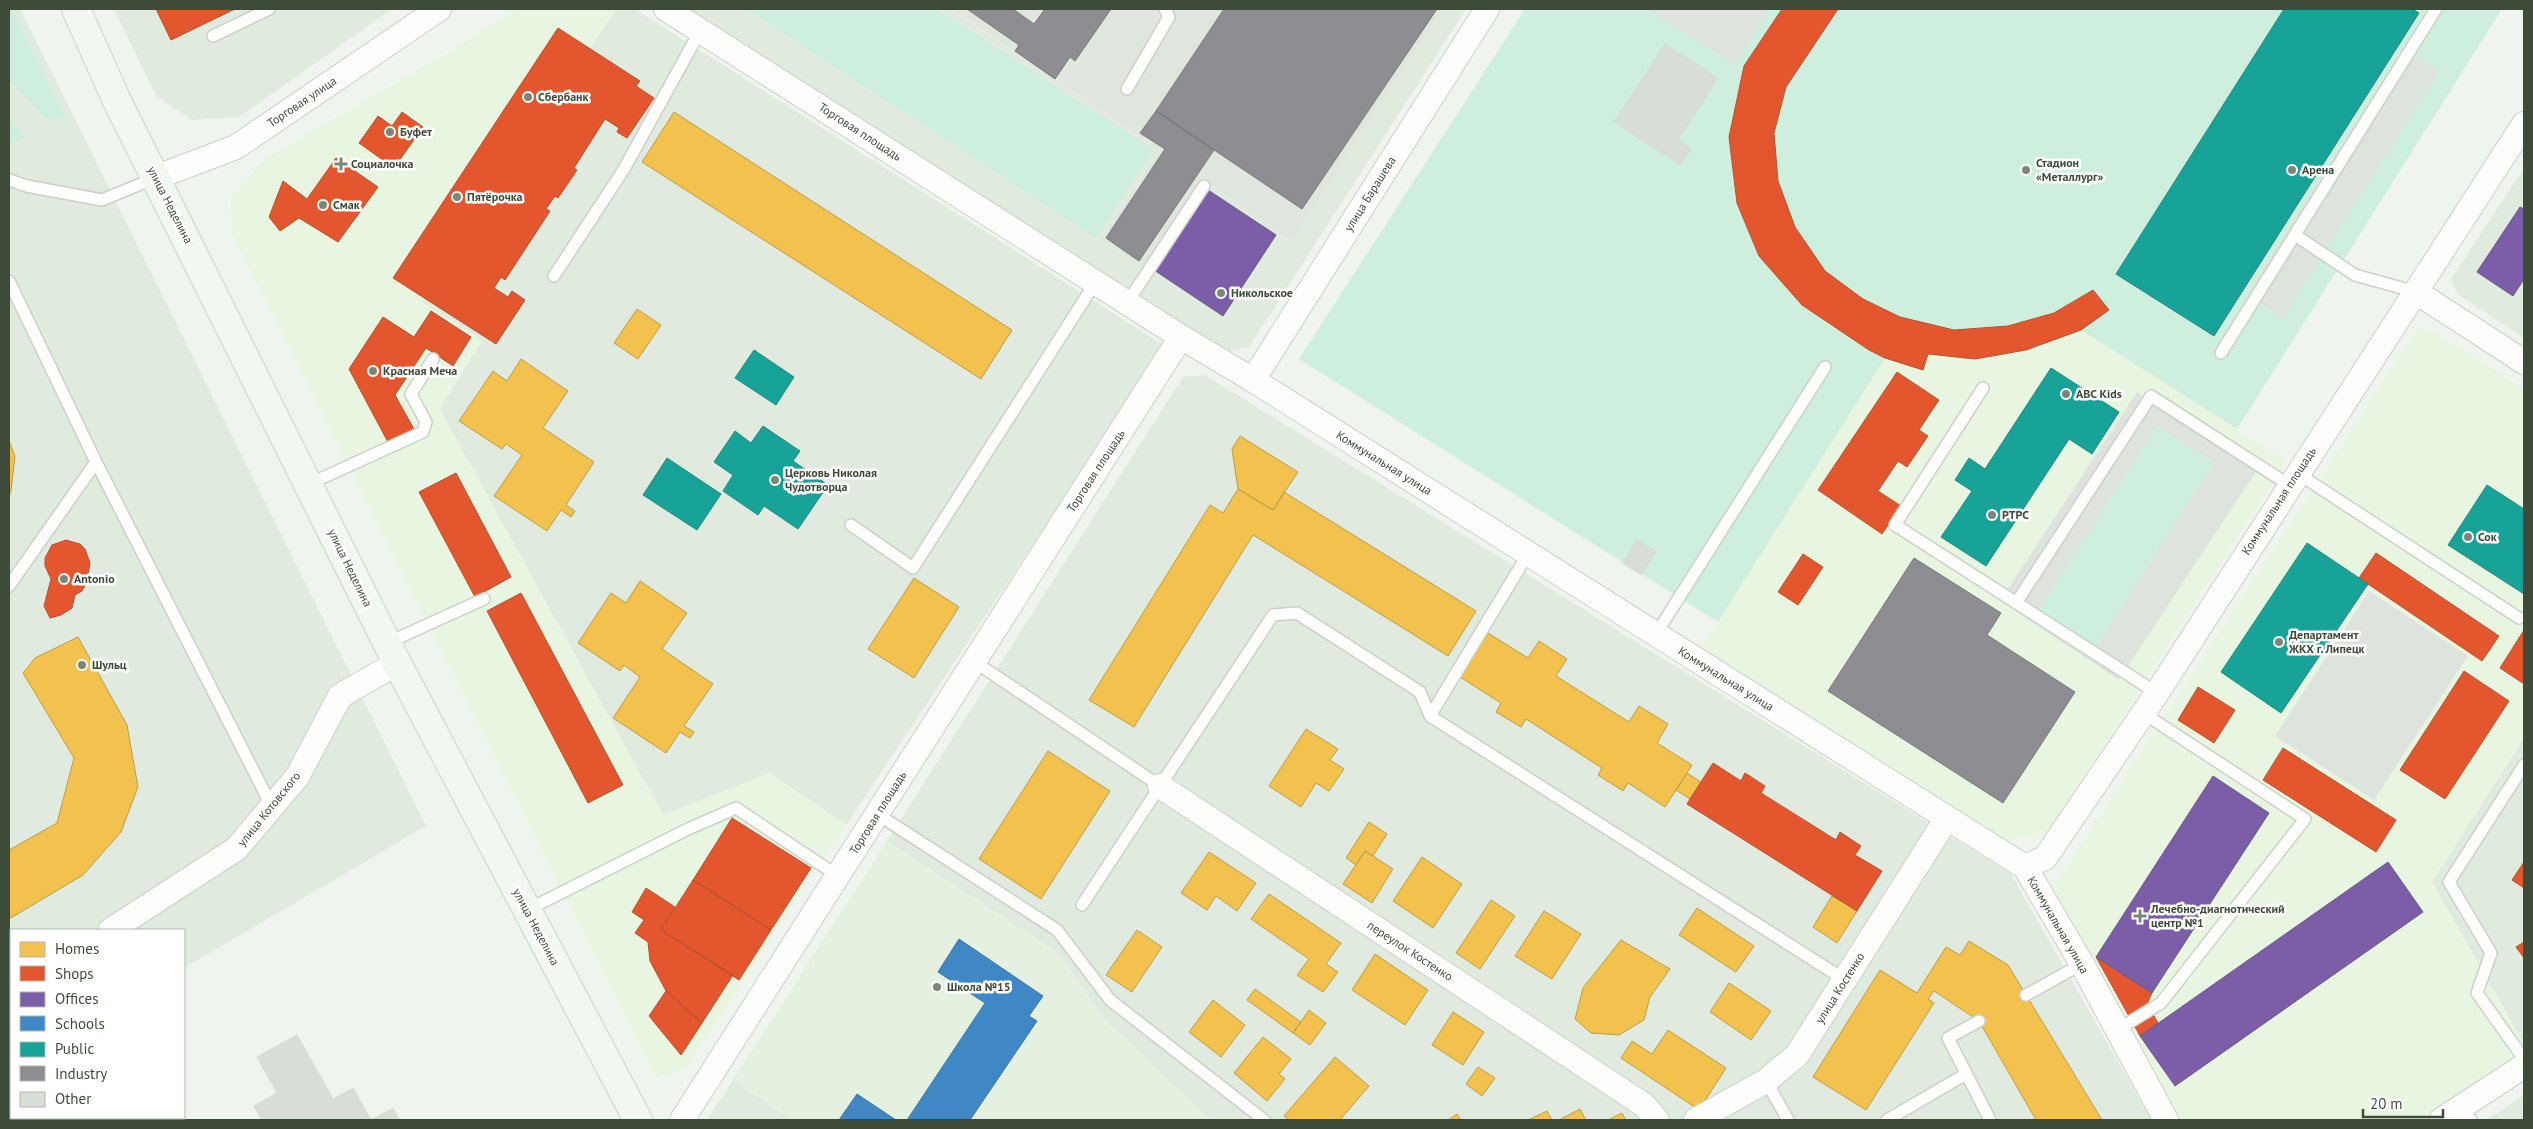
<svg xmlns="http://www.w3.org/2000/svg" width="2533" height="1129" font-family="'PT Sans',sans-serif">
  <rect width="100%" height="100%" fill="#eff4ee"/>
  <path fill="#e0eade" d="M 9,9 L 20,9 L 426,826 L 184,968 L 184,930 L 11,930 L 11,1068 L 9,1070 Z
    M 114,9 L 392,9 L 239,117 L 192,120 L 157,97 Z
    M 616,9 L 635,9 L 1165,346 L 846,825 L 770,773 L 663,815 L 439,408 L 422,302 Z
    M 687,9 L 953,9 L 1160,150 L 1101,237 L 1204,180 L 1292,239 L 1443,9 L 1466,9 L 1249,347 L 1226,352 Z
    M 2524,168 L 2524,338 L 2457,294 L 2451,279 Z
    M 1205,375 L 2011,874 L 2151,1120 L 1211,1120 L 1106,1021 L 1058,953 L 887,841 L 1183,377 Z
    M 2524,738 L 2524,1044 L 2432,882 Z
    M 733,1080 L 792,1120 L 707,1120 Z
    M 2524,1095 L 2524,1120 L 2487,1120 Z"/>
  <path fill="#e8f6e1" d="M 516,9 L 616,9 L 422,302 L 482,340 L 440,409 L 663,815 L 770,773 L 846,825 L 685,1069 L 656,1078 L 232,233 L 231,198 L 266,158 L 460,46 Z
    M 2419,327 L 2436,333 L 2524,389 L 2524,738 L 2432,882 L 2524,1044 L 2524,1051 L 2416,1120 L 2173,1120 L 2054,902 L 2053,888 Z
    M 2081,330 L 2286,461 L 2048,832 L 2006,841 L 1702,648 L 1885,358 L 1922,370 L 1928,354 L 2026,350 Z"/>
  <path fill="#e0e6de" d="M 953,9 L 1443,9 L 1292,240 L 1204,180 L 1144,267 L 1101,238 L 1160,150 Z"/>
  <path fill="#e4f1e0" d="M 887,841 L 1058,953 L 1106,1021 L 1211,1120 L 792,1120 L 733,1080 Z"/>
  <path fill="#cfefde" d="M 9,9 L 13,9 L 64,115 L 49,121 L 9,80 Z
    M 747,9 L 937,9 L 1153,150 L 1096,238 Z
    M 1525,9 L 2502,9 L 2237,429 L 2081,330 L 2026,350 L 1928,354 L 1923,370 L 1885,358 L 1718,622 L 1299,359 Z
    M 9,118 L 26,137 L 9,145 Z
    M 2157,426 L 2214,463 L 2097,647 L 2039,610 Z"/>
  <path fill="#dfe3de" fill-rule="evenodd" d="M 1646,9 L 1770,9 L 1735,64 Z
    M 2403,48 L 2439,71 L 2283,318 L 2247,295 Z
    M 2137,392 L 2257,470 L 2119,680 L 2000,601 ZM 2157,426 L 2214,463 L 2096,647 L 2039,610 Z
    M 2369,591 L 2468,656 L 2374,800 L 2275,736 Z"/>
  <path fill="#f2c14e" stroke="#bc9e48" d="M 674,112 L 1012,330 L 981,379 L 642,162 Z
    M 637,309 L 661,325 L 638,359 L 614,343 Z
    M 521,359 L 568,391 L 543,428 L 594,462 L 566,505 L 575,511 L 571,517 L 561,510 L 547,531 L 494,496 L 522,455 L 506,444 L 502,449 L 459,421 L 493,371 L 507,381 Z
    M 1240,436 L 1298,472 L 1273,510 L 1238,489 L 1232,449 Z
    M 9,441 L 15,456 L 11,491 L 9,496 Z
    M 1238,489 L 1273,510 L 1284,492 L 1476,611 L 1448,656 L 1253,535 L 1134,727 L 1089,700 L 1210,505 L 1223,513 Z
    M 914,578 L 959,607 L 914,678 L 868,649 Z
    M 640,581 L 687,613 L 662,649 L 713,684 L 684,726 L 694,732 L 690,738 L 680,732 L 666,753 L 613,718 L 640,677 L 624,665 L 620,671 L 578,643 L 611,593 L 626,603 Z
    M 1488,633 L 1528,658 L 1539,641 L 1567,659 L 1556,676 L 1629,722 L 1639,706 L 1668,724 L 1657,743 L 1692,765 L 1665,807 L 1628,783 L 1623,791 L 1598,775 L 1602,768 L 1526,719 L 1521,727 L 1496,712 L 1501,703 L 1460,677 Z
    M 78,637 L 127,725 L 138,787 L 121,832 L 83,875 L 9,919 L 9,850 L 57,823 L 74,758 L 23,673 L 35,658 Z
    M 1306,729 L 1338,749 L 1330,760 L 1344,769 L 1329,791 L 1316,783 L 1301,807 L 1269,786 Z
    M 1048,751 L 1110,791 L 1041,899 L 979,859 Z
    M 1687,773 L 1701,782 L 1690,799 L 1676,790 Z
    M 1369,822 L 1387,834 L 1373,856 L 1365,851 L 1356,865 L 1346,858 Z
    M 1365,851 L 1393,869 L 1372,903 L 1343,884 Z
    M 1209,852 L 1256,883 L 1237,911 L 1216,896 L 1207,910 L 1181,893 Z
    M 1422,857 L 1462,884 L 1433,928 L 1393,901 Z
    M 1269,894 L 1341,943 L 1326,964 L 1338,972 L 1323,992 L 1297,975 L 1309,959 L 1251,919 Z
    M 1832,896 L 1857,911 L 1837,943 L 1813,927 Z
    M 1491,900 L 1515,916 L 1480,969 L 1456,953 Z
    M 1697,908 L 1754,946 L 1736,972 L 1679,935 Z
    M 1544,911 L 1581,934 L 1552,979 L 1515,956 Z
    M 1137,930 L 1162,947 L 1132,992 L 1106,975 Z
    M 1621,940 L 1670,969 L 1650,997 L 1644,1020 L 1619,1035 L 1591,1033 L 1575,1019 L 1583,988 Z
    M 1969,941 L 2008,965 L 2102,1120 L 2036,1120 L 1979,1021 L 1934,991 L 1928,999 L 1934,1003 L 1866,1110 L 1813,1077 L 1880,970 L 1917,993 L 1946,947 L 1960,955 Z
    M 1375,954 L 1428,990 L 1405,1025 L 1352,990 Z
    M 1729,983 L 1771,1011 L 1751,1040 L 1710,1012 Z
    M 1255,989 L 1301,1022 L 1293,1033 L 1247,1000 Z
    M 1213,1000 L 1245,1025 L 1221,1057 L 1189,1032 Z
    M 1309,1010 L 1326,1023 L 1310,1045 L 1293,1033 Z
    M 1453,1012 L 1484,1032 L 1463,1065 L 1432,1045 Z
    M 1668,1030 L 1726,1068 L 1699,1110 L 1621,1058 L 1632,1041 L 1652,1054 Z
    M 1263,1037 L 1291,1059 L 1279,1074 L 1285,1079 L 1267,1101 L 1234,1073 Z
    M 1335,1057 L 1369,1086 L 1340,1120 L 1289,1120 L 1284,1116 Z
    M 1478,1067 L 1495,1078 L 1482,1096 L 1466,1084 Z
    M 1580,1109 L 1586,1120 L 1559,1120 Z
    M 1547,1111 L 1552,1120 L 1528,1120 Z
    M 1622,1113 L 1626,1120 L 1608,1120 Z
    M 1457,1114 L 1461,1120 L 1448,1120 Z"/>
  <path fill="#e4572e" stroke="#b25331" d="M 156,9 L 235,9 L 171,40 Z
    M 1782,9 L 1838,9 L 1786,87 L 1774,133 L 1778,181 L 1795,227 L 1825,271 L 1863,299 L 1900,317 L 1954,330 L 2008,326 L 2054,313 L 2093,290 L 2109,310 L 2081,330 L 2026,350 L 1975,359 L 1928,354 L 1923,370 L 1885,358 L 1869,350 L 1802,305 L 1759,256 L 1737,203 L 1729,137 L 1744,66 Z
    M 558,28 L 640,81 L 636,86 L 654,98 L 627,138 L 617,132 L 619,128 L 605,119 L 574,168 L 577,170 L 558,198 L 555,196 L 546,209 L 550,211 L 505,280 L 501,277 L 494,288 L 508,297 L 512,291 L 525,300 L 496,344 L 393,278 Z
    M 402,112 L 423,127 L 394,168 L 359,143 L 378,116 L 392,126 Z
    M 336,158 L 378,187 L 338,242 L 299,218 L 280,231 L 269,217 L 283,181 L 307,199 Z
    M 431,311 L 471,337 L 453,366 L 426,348 L 395,395 L 415,431 L 389,444 L 349,369 L 383,317 L 414,337 Z
    M 1897,372 L 1939,400 L 1919,430 L 1928,436 L 1907,467 L 1898,461 L 1878,491 L 1901,506 L 1882,534 L 1818,490 Z
    M 456,473 L 511,577 L 475,597 L 419,492 Z
    M 66,540 L 80,544 L 85,549 L 90,563 L 87,582 L 82,591 L 75,595 L 72,608 L 61,615 L 50,618 L 44,606 L 51,579 L 45,566 L 45,558 L 52,545 Z
    M 2376,553 L 2499,636 L 2482,661 L 2359,578 Z
    M 1803,554 L 1823,567 L 1798,605 L 1778,592 Z
    M 521,593 L 623,785 L 588,803 L 487,611 Z
    M 2524,630 L 2524,684 L 2500,668 Z
    M 2464,671 L 2509,701 L 2445,799 L 2400,770 Z
    M 2198,687 L 2235,710 L 2214,743 L 2178,720 Z
    M 2283,748 L 2396,820 L 2376,852 L 2263,780 Z
    M 1713,763 L 1741,781 L 1745,773 L 1765,786 L 1761,793 L 1836,840 L 1840,832 L 1861,846 L 1855,855 L 1882,871 L 1857,911 L 1687,804 Z
    M 732,818 L 811,868 L 771,930 L 693,880 Z
    M 2524,862 L 2524,888 L 2512,880 Z
    M 693,880 L 771,930 L 739,980 L 661,930 Z
    M 646,888 L 675,907 L 661,930 L 733,975 L 702,1023 L 666,991 L 650,961 L 648,942 L 635,933 L 644,920 L 632,912 Z
    M 2524,942 L 2524,958 L 2516,947 Z
    M 2096,957 L 2152,993 L 2147,1004 L 2158,1023 L 2140,1036 Z
    M 666,991 L 702,1023 L 681,1055 L 649,1016 Z"/>
  <path fill="#7b5ea7" stroke="#695886" d="M 1208,190 L 1276,235 L 1223,316 L 1154,270 Z
    M 2520,207 L 2524,209 L 2524,279 L 2513,296 L 2477,272 Z
    M 2213,776 L 2269,813 L 2152,993 L 2096,957 Z
    M 2388,862 L 2423,912 L 2175,1086 L 2140,1036 Z"/>
  <path fill="#3f88c5" stroke="#3f769b" d="M 959,939 L 1043,996 L 1029,1016 L 1037,1021 L 970,1120 L 907,1120 L 985,1003 L 938,972 Z
    M 857,1094 L 896,1120 L 839,1120 Z"/>
  <path fill="#17a398" stroke="#23897c" d="M 2284,9 L 2412,9 L 2419,13 L 2214,336 L 2116,274 Z
    M 754,350 L 794,377 L 776,405 L 735,378 Z
    M 2051,368 L 2119,412 L 2092,454 L 2069,439 L 1986,566 L 1941,537 L 1972,491 L 1955,480 L 1969,458 L 1985,469 Z
    M 763,426 L 800,451 L 793,461 L 828,485 L 798,529 L 764,506 L 758,515 L 723,491 L 733,475 L 714,462 L 735,431 L 751,443 Z
    M 667,458 L 721,494 L 697,530 L 643,495 Z
    M 2487,485 L 2524,509 L 2524,594 L 2448,545 Z
    M 2307,543 L 2368,584 L 2281,713 L 2221,672 Z"/>
  <path fill="#8d8d92" stroke="#757977" d="M 967,9 L 1013,9 L 1034,24 L 1045,9 L 1111,9 L 1075,61 L 1070,57 L 1055,79 L 1015,51 L 1019,45 Z
    M 1224,9 L 1437,9 L 1302,209 L 1156,111 Z
    M 1156,111 L 1214,150 L 1139,261 L 1106,238 L 1165,149 L 1140,133 Z
    M 1914,558 L 2001,613 L 1987,635 L 2075,692 L 2003,803 L 1828,691 Z"/>
  <path fill="#d8ddd6" stroke="#d6dcd3" d="M 1665,44 L 1718,78 L 1678,140 L 1691,148 L 1681,165 L 1614,122 Z
    M 1637,540 L 1656,552 L 1641,575 L 1623,563 Z
    M 297,1035 L 333,1099 L 353,1088 L 371,1120 L 262,1120 L 254,1106 L 277,1093 L 257,1057 Z
    M 393,1108 L 400,1120 L 371,1120 Z"/>
  <g fill="none" stroke-linecap="round" stroke-linejoin="round">
    <defs>
      <path id="lane" d="M 213,36 L 269,9
        M 1127,89 L 1169,17 L 1165,9
        M 9,180 L 27,186 L 102,200 L 155,178
        M 2295,235 L 2355,275 L 2416,292
        M 554,276 L 624,169 L 700,31
        M 9,281 L 96,462 L 272,807
        M 1127,303 L 1204,186
        M 2221,353 L 2436,9
        M 1983,388 L 1895,525 L 2157,693
        M 2297,473 L 2519,618
        M 309,484 L 423,432 L 426,422 L 411,394 L 433,359
        M 851,525 L 913,568 L 1095,283
        M 9,586 L 96,462
        M 2016,603 L 2151,396 L 2289,485
        M 1656,634 L 1825,367
        M 387,643 L 484,599
        M 975,662 L 1160,786 L 1082,905
        M 1430,716 L 1528,554
        M 2524,765 L 2449,882 L 2491,953 L 2477,993 L 2524,1059
        M 1160,786 L 1273,615 L 1297,613 L 1420,692 L 1430,716 L 1845,980
        M 877,814 L 1057,930 L 1110,1000 L 1264,1120
        M 527,910 L 688,829 L 736,808 L 838,876
        M 2026,995 L 2082,964
        M 1979,1021 L 1948,1038 L 1990,1120
        M 2117,1030 L 2161,1003 L 2305,819 L 2143,713
        M 1766,1081 L 1788,1120
        M 2462,1107 L 2471,1120
        M 1887,1120 L 1966,1074"/>
      <path id="street" d="M 666,9 L 1181,337 L 682,1120
        M 157,177 L 236,147 L 439,9
        M 2416,292 L 2524,362
        M 1181,337 L 1253,380 L 2025,867 L 2082,964 L 2166,1120
        M 1253,380 L 1487,9
        M 1160,786 L 1644,1105 L 1657,1120
        M 2025,867 L 2045,858 L 2157,693 L 2524,124
        M 111,930 L 236,849 L 297,777 L 340,696 L 397,663
        M 9,997 L 11,995
        M 1696,1120 L 1766,1081 L 1797,1055 L 1947,818
        M 2441,1120 L 2524,1066"/>
      <path id="secondary" d="M 76,9 L 117,101 L 397,663 L 638,1120"/>
    </defs>
    <use href="#lane" stroke="#cbd0ca" stroke-width="14"/>
    <use href="#street" stroke="#cbd0ca" stroke-width="26"/>
    <use href="#secondary" stroke="#cad6c8" stroke-width="30"/>
    <use href="#lane" stroke="#fdfdfc" stroke-width="11"/>
    <use href="#street" stroke="#fdfdfc" stroke-width="24"/>
    <use href="#secondary" stroke="#f2f7f1" stroke-width="28"/>
  </g>
  <g fill="#7c8678" stroke="#fff" stroke-width="2">
    <circle cx="528" cy="97" r="5"/>
    <circle cx="390" cy="132" r="5"/>
    <path d="M338.5 156.5h5v5h5v5h-5v5h-5v-5h-5v-5h5z"/>
    <circle cx="2026" cy="170" r="5"/>
    <circle cx="2292" cy="170" r="5"/>
    <circle cx="457" cy="197" r="5"/>
    <circle cx="323" cy="205" r="5"/>
    <circle cx="1221" cy="293" r="5"/>
    <circle cx="373" cy="371" r="5"/>
    <circle cx="2066" cy="394" r="5"/>
    <circle cx="775" cy="480" r="5"/>
    <circle cx="1992" cy="515" r="5"/>
    <circle cx="2468" cy="537" r="5"/>
    <circle cx="64" cy="579" r="5"/>
    <circle cx="2279" cy="642" r="5"/>
    <circle cx="82" cy="665" r="5"/>
    <path d="M2137.5 908.5h5v5h5v5h-5v5h-5v-5h-5v-5h5z"/>
    <circle cx="937" cy="987" r="5"/>
  </g>
  <g text-anchor="middle" stroke-width="5" stroke-linejoin="round" paint-order="stroke">
    <g font-size="12" font-weight="bold" fill="#3e4b39" stroke="#fff" text-anchor="start">
      <text x="538" y="101">Сбербанк</text>
      <text x="400" y="136">Буфет</text>
      <text x="2036" y="167">Стадион<tspan x="2036" dy="14">«Металлург»</tspan></text>
      <text x="351" y="168">Социалочка</text>
      <text x="2302" y="174">Арена</text>
      <text x="467" y="201">Пятёрочка</text>
      <text x="333" y="209">Смак</text>
      <text x="1231" y="297">Никольское</text>
      <text x="383" y="375">Красная Меча</text>
      <text x="2076" y="398">ABC Kids</text>
      <text x="785" y="477">Церковь Николая<tspan x="785" dy="14">Чудотворца</tspan></text>
      <text x="2002" y="519">РТРС</text>
      <text x="2478" y="541">Сок</text>
      <text x="74" y="583">Antonio</text>
      <text x="2289" y="639">Департамент<tspan x="2289" dy="14">ЖКХ г. Липецк</tspan></text>
      <text x="92" y="669">Шульц</text>
      <text x="2151" y="913">Лечебно-диагнотический<tspan x="2151" dy="14">центр №1</tspan></text>
      <text x="947" y="991">Школа №15</text>
    </g>
    <g font-size="12" fill="#3e4b39" stroke="#fff">
      <text transform="translate(302 102) rotate(-34)" y="4">Торговая улица</text>
      <text transform="translate(860 132) rotate(33)" y="4">Торговая площадь</text>
      <text transform="translate(1370 194) rotate(-58)" y="4">улица Барашева</text>
      <text transform="translate(170 205) rotate(63)" y="4">улица Неделина</text>
      <text transform="translate(1384 463) rotate(32)" y="4">Коммунальная улица</text>
      <text transform="translate(1096 471) rotate(-57)" y="4">Торговая площадь</text>
      <text transform="translate(2279 501) rotate(-57)" y="4">Коммунальная площадь</text>
      <text transform="translate(350 568) rotate(64)" y="4">улица Неделина</text>
      <text transform="translate(1726 679) rotate(32)" y="4">Коммунальная улица</text>
      <text transform="translate(269 809) rotate(-51)" y="4">улица Котовского</text>
      <text transform="translate(878 813) rotate(-58)" y="4">Торговая площадь</text>
      <text transform="translate(2058 925) rotate(60)" y="4">Коммунальная улица</text>
      <text transform="translate(536 927) rotate(62)" y="4">улица Неделина</text>
      <text transform="translate(1410 951) rotate(33)" y="4">переулок Костенко</text>
      <text transform="translate(1840 988) rotate(-58)" y="4">улица Костенко</text>
    </g>
  </g>
  <rect width="2533" height="1129" fill="none" stroke="#3e4b39" stroke-width="20"/>
  <rect x="10" y="929" width="175" height="190" fill="#ffffff" stroke="#b2b7b0"/>
  <rect x="20" y="942" width="25" height="15" fill="#f2c14e" stroke="#b2b7b0"/>
  <text x="55" y="954" font-size="15" fill="#3e4b39">Homes</text>
  <rect x="20" y="966" width="25" height="15" fill="#e4572e" stroke="#b2b7b0"/>
  <text x="55" y="979" font-size="15" fill="#3e4b39">Shops</text>
  <rect x="20" y="992" width="25" height="15" fill="#7b5ea7" stroke="#b2b7b0"/>
  <text x="55" y="1004" font-size="15" fill="#3e4b39">Offices</text>
  <rect x="20" y="1016" width="25" height="15" fill="#3f88c5" stroke="#b2b7b0"/>
  <text x="55" y="1029" font-size="15" fill="#3e4b39">Schools</text>
  <rect x="20" y="1042" width="25" height="15" fill="#17a398" stroke="#b2b7b0"/>
  <text x="55" y="1054" font-size="15" fill="#3e4b39">Public</text>
  <rect x="20" y="1066" width="25" height="15" fill="#8d8d92" stroke="#b2b7b0"/>
  <text x="55" y="1079" font-size="15" fill="#3e4b39">Industry</text>
  <rect x="20" y="1092" width="25" height="15" fill="#d8ddd6" stroke="#b2b7b0"/>
  <text x="55" y="1104" font-size="15" fill="#3e4b39">Other</text>
  <path d="M2363 1109v8h80v-8" fill="none" stroke="#3e4b39" stroke-width="2.5"/>
  <text x="2370" y="1109" font-size="15" fill="#3e4b39" stroke="#ffffff" stroke-width="4" paint-order="stroke">20 m</text>
</svg>
